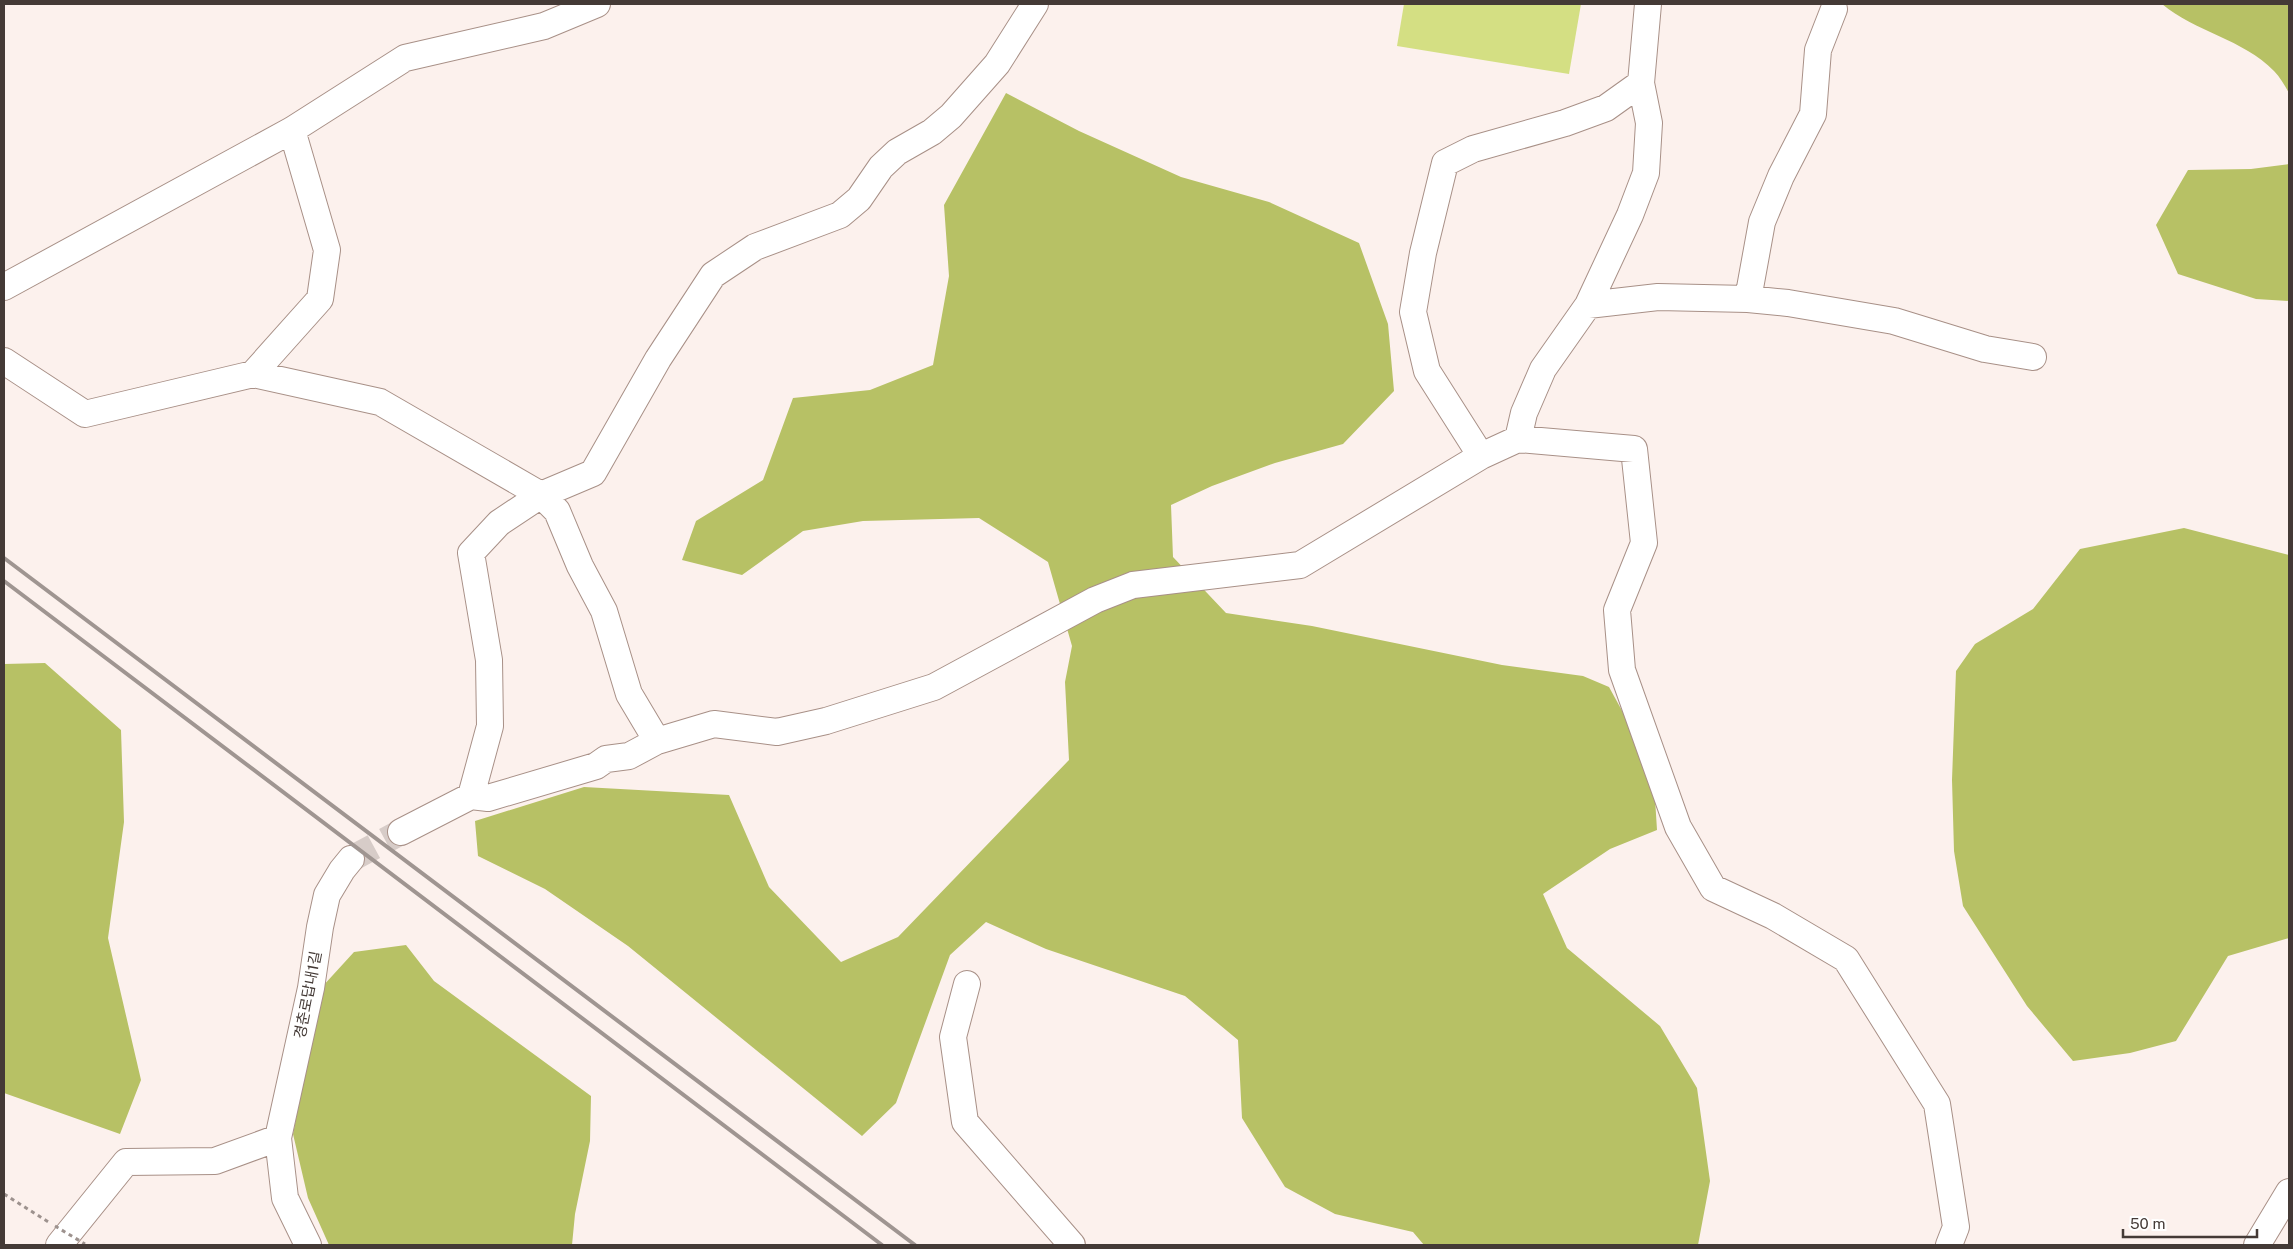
<svg xmlns="http://www.w3.org/2000/svg" width="2293" height="1249" font-family="'Public Sans','Noto Sans KR',sans-serif">
  <rect width="100%" height="100%" fill="#fcf1ed"/>
  <path fill="#d4df83" d="M 1404,4 L 1581,4 L 1569,74 L 1397,46 Z"/>
  <path fill="#b7c165" d="M 2162,4 L 2289,4 L 2289,93 C 2285,86 2280,77 2274,71 C 2243,39 2195,32 2162,4 Z
    M 1006,93 L 1079,131 L 1181,177 L 1269,202 L 1359,243 L 1388,324 L 1394,391 L 1343,444 L 1275,463 L 1212,486 L 1171,505 L 1173,557 L 1226,613 L 1312,626 L 1502,665 L 1583,676 L 1609,687 L 1653,767 L 1657,830 L 1610,849 L 1543,894 L 1567,948 L 1660,1026 L 1697,1088 L 1710,1181 L 1698,1245 L 1424,1245 L 1413,1232 L 1335,1214 L 1285,1187 L 1242,1118 L 1238,1040 L 1185,996 L 1046,949 L 986,922 L 950,955 L 896,1103 L 862,1136 L 628,946 L 545,889 L 478,856 L 475,821 L 584,787 L 729,795 L 769,887 L 841,962 L 898,937 L 1069,760 L 1065,682 L 1072,646 L 1048,562 L 979,518 L 863,521 L 803,531 L 742,575 L 682,560 L 696,521 L 763,480 L 793,398 L 870,390 L 933,365 L 949,276 L 944,205 Z
    M 2289,164 L 2289,301 L 2256,299 L 2178,274 L 2156,225 L 2188,170 L 2251,169 Z
    M 2184,528 L 2289,555 L 2289,938 L 2228,956 L 2176,1041 L 2130,1053 L 2073,1061 L 2027,1006 L 1963,906 L 1954,851 L 1952,780 L 1956,671 L 1975,644 L 2033,609 L 2080,549 Z
    M 45,663 L 121,730 L 124,822 L 108,938 L 141,1080 L 120,1134 L 4,1093 L 4,664 Z
    M 406,945 L 434,981 L 591,1096 L 590,1141 L 575,1214 L 572,1245 L 329,1245 L 308,1198 L 293,1134 L 322,987 L 354,952 Z"/>
  <g fill="none" stroke-linecap="round" stroke-linejoin="round">
    <path stroke="#d7ccc8" stroke-width="26" stroke-dasharray="26 13" stroke-linecap="butt" d="M 351,859 L 401,832"/>
    <defs>
      <path id="minor" d="M 4,287 L 292,130 L 405,58 L 544,26 L 597,4
        M 1748,299 L 1762,222 L 1781,176 L 1813,114 L 1818,50 L 1834,9
        M 1588,305 L 1658,297 L 1748,299 L 1788,303 L 1894,321 L 1985,349 L 2033,357
        M 4,361 L 85,414 L 253,374 L 380,402 L 541,495 L 557,511 L 580,566 L 604,611 L 629,694 L 657,741 L 629,756 L 606,759 L 596,766 L 488,798 L 471,796 L 401,832
        M 253,374 L 320,299 L 327,250 L 292,130
        M 1518,439 L 1524,413 L 1543,369 L 1588,305 L 1630,215 L 1646,173 L 1649,123 L 1641,83 L 1648,4
        M 1481,456 L 1427,371 L 1413,312 L 1423,253 L 1445,163 L 1473,149 L 1565,123 L 1606,108 L 1641,83
        M 657,741 L 714,724 L 777,732 L 826,721 L 934,687 L 1095,600 L 1133,585 L 1300,565 L 1481,456 L 1518,439 L 1634,449 L 1644,543 L 1617,610 L 1622,670 L 1678,827 L 1713,888 L 1773,916 L 1846,959 L 1937,1104 L 1956,1227 L 1949,1245
        M 471,796 L 490,726 L 489,660 L 471,553 L 499,523 L 541,495 L 593,473 L 658,359 L 713,275 L 755,247 L 840,215 L 859,199 L 881,167 L 897,152 L 932,132 L 951,116 L 997,64 L 1035,4
        M 967,984 L 953,1037 L 965,1122 L 1072,1245
        M 59,1245 L 126,1162 L 215,1161 L 278,1138
        M 308,1245 L 285,1198 L 278,1138 L 311,988 L 320,927 L 327,895 L 342,870 L 351,859
        M 2257,1245 L 2289,1192"/>
    </defs>
    <use href="#minor" stroke="#a89087" stroke-width="28"/>
    <path stroke="#9d928e" stroke-width="3" stroke-dasharray="4 4" stroke-linecap="butt" d="M 4,1194 L 50,1223"/>
    <use href="#minor" stroke="#fff" stroke-width="26"/>
    <path stroke="#9f9591" stroke-width="4" d="M 4,558 L 915,1245
      M 4,581 L 882,1245"/>
    <path stroke="#9d928e" stroke-width="3" stroke-dasharray="4 4" stroke-linecap="butt" d="M 55,1226 L 85,1244"/>
  </g>
  <g text-anchor="middle" stroke-width="4" stroke-linejoin="round" paint-order="stroke">
    <g font-size="15" fill="#443a36" stroke="#fff">
      <text transform="translate(308 995) rotate(-79)" y="5">경춘로답내1길</text>
    </g>
  </g>
  <rect width="2293" height="1249" fill="none" stroke="#443a36" stroke-width="10"/>
  <path d="M2123 1229v8h134v-8" fill="none" stroke="#443a36" stroke-width="2.5"/>
  <text x="2130" y="1229" font-size="15" fill="#443a36" stroke="#ffffff" stroke-width="4" paint-order="stroke">50 m</text>
</svg>
